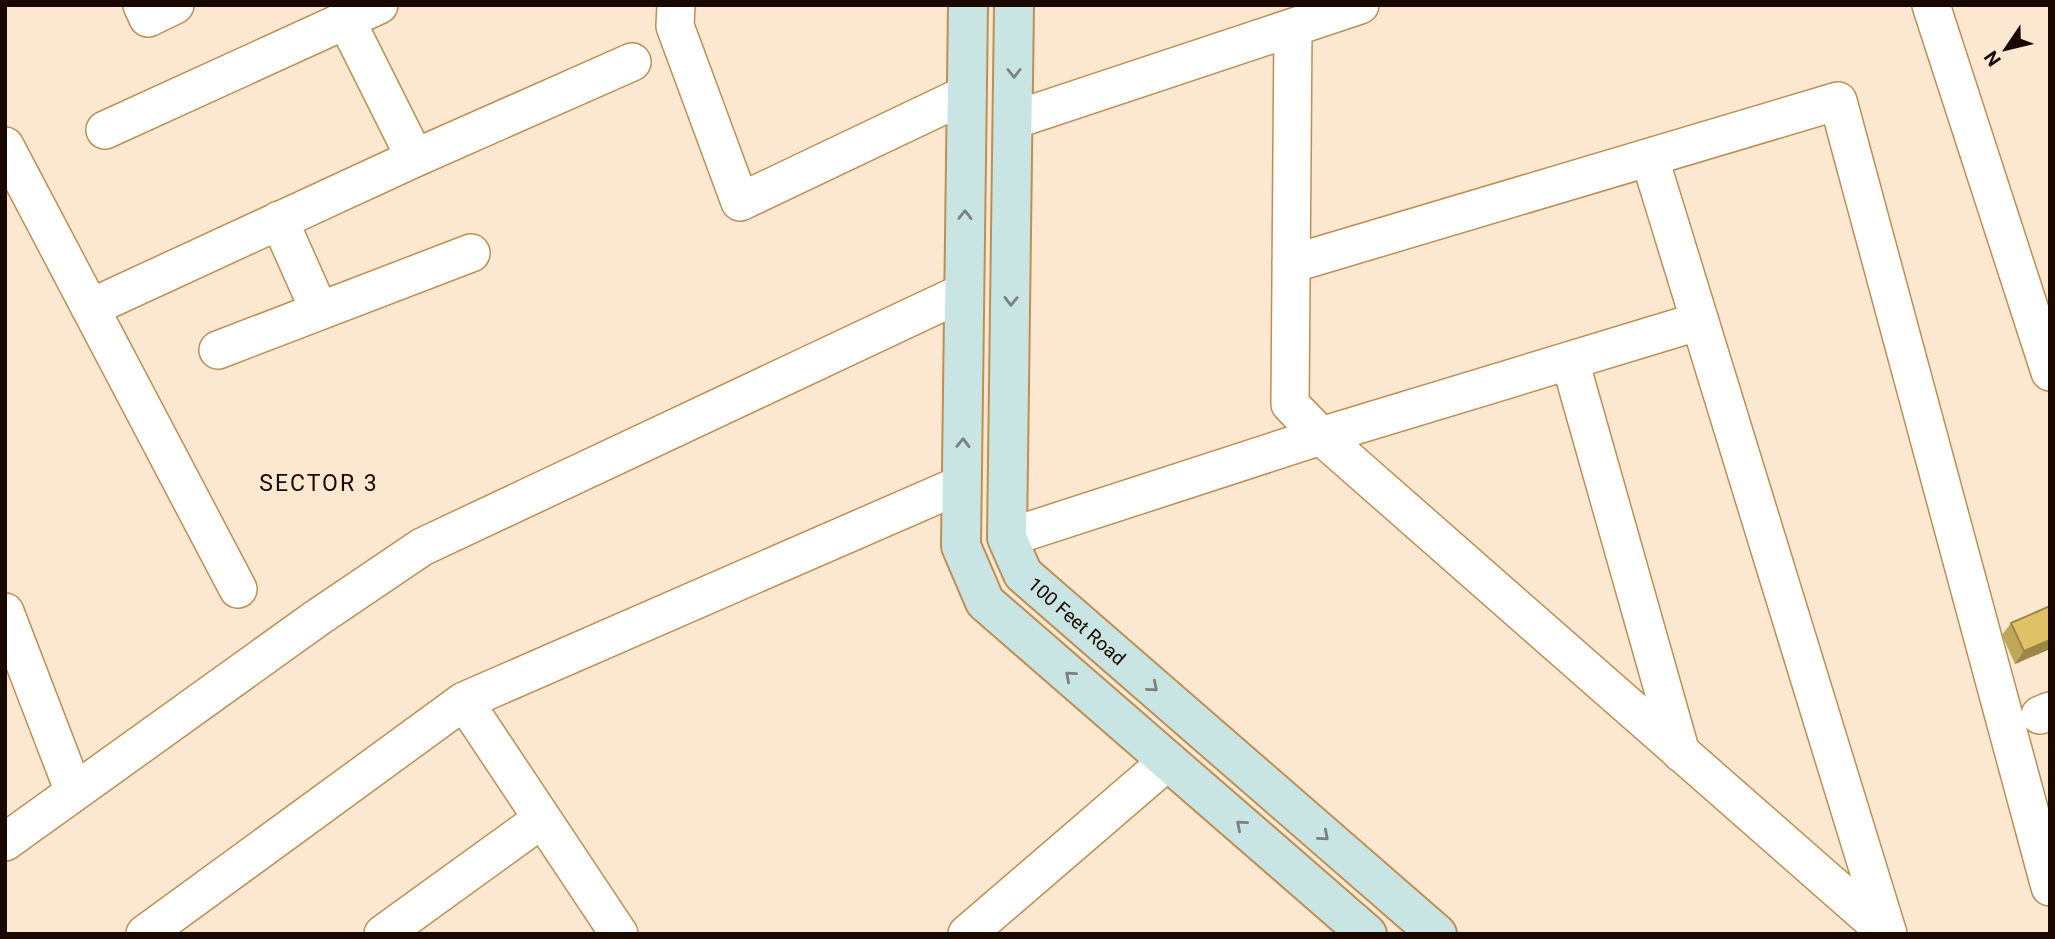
<svg xmlns="http://www.w3.org/2000/svg" width="2055" height="939" font-family="Roboto,sans-serif">
  <rect width="100%" height="100%" fill="#fce7d0"/>
  <g fill="none" stroke-linecap="round" stroke-linejoin="round">
    <defs>
      <path id="street" d="M 142,5 L 148,18 L 175,5
        M 676,5 L 675,26 L 740,202 L 967,94
        M 1931,5 L 2050,372
        M 346,20 L 415,158
        M 1293,28 L 1290,404 L 1321,436 L 1888,934
        M 1014,120 L 1360,5
        M 105,130 L 379,5
        M 5,146 L 238,589
        M 1650,159 L 1888,934
        M 279,220 L 319,310
        M 1291,264 L 1838,101 L 2050,887
        M 90,308 L 415,158 L 632,62
        M 218,350 L 471,253
        M 1570,361 L 1681,753
        M 1007,538 L 1321,436 L 1700,321
        M 5,612 L 74,792
        M 464,701 L 619,934
        M 2040,715 L 2050,711
        M 5,842 L 317,618 L 422,547 L 964,292
        M 145,934 L 464,701 L 962,484
        M 383,934 L 542,819
        M 967,934 L 1168,761"/>
      <g id="secondary">
        <path d="M 968,5 L 961,546 L 985,602 L 1367,934"/>
        <path id="s1" d="M 1014,5 L 1007,538 L 1023,574 L 1437,934"/>
      </g>
    </defs>
    <use href="#street" stroke="#be8f53" stroke-width="40"/>
    <use href="#secondary" stroke="#be8f53" stroke-width="42"/>
    <use href="#street" stroke="#fff" stroke-width="37"/>
    <use href="#secondary" stroke="#c8e5e4" stroke-width="38"/>
  </g>
  <path fill="#c0a658" d="M 2050,606 L 2050,649 L 2015,664 L 2002,635 L 2011,623 Z"/>
  <path fill="#9c8747" d="M 2050,640 L 2050,649 L 2015,664 L 2024,651 Z"/>
  <path fill="#dfc166" stroke="#9c8747" stroke-width="2" d="M 2050,606 L 2050,640 L 2024,651 L 2011,623 Z"/>
  <defs><path id="oneway-chevron" d="M-2-3.5L2.5 0L-2 3.5" fill="none" stroke-width="1.6" stroke-linecap="round" stroke-linejoin="round" transform="scale(1.75)"/></defs>
  <g stroke="#79827d">
    <use href="#oneway-chevron" transform="translate(1014 73) rotate(90)"/>
    <use href="#oneway-chevron" transform="translate(965 215) rotate(-89)"/>
    <use href="#oneway-chevron" transform="translate(1011 301) rotate(91)"/>
    <use href="#oneway-chevron" transform="translate(963 443) rotate(-89)"/>
    <use href="#oneway-chevron" transform="translate(1070 676) rotate(-139)"/>
    <use href="#oneway-chevron" transform="translate(1153 687) rotate(41)"/>
    <use href="#oneway-chevron" transform="translate(1241 825) rotate(-139)"/>
    <use href="#oneway-chevron" transform="translate(1324 836) rotate(41)"/>
  </g>
  <g text-anchor="middle" stroke-width="7" stroke-linejoin="round" paint-order="stroke">
    <g font-size="19" fill="#190800" stroke="#fce7d0">
      <text dy="7" stroke="none"><textPath href="#s1" startOffset="644">100 Feet Road</textPath></text>
    </g>
    <g font-size="23" letter-spacing="2" fill="#190800" stroke="#fce7d0">
      <text x="319" y="491">SECTOR 3</text>
    </g>
  </g>
  <rect width="2055" height="939" fill="none" stroke="#190800" stroke-width="14"/>
  <g transform="translate(2006 49) rotate(235)" stroke="#fce7d0" stroke-width="5" paint-order="stroke">
  <path d="M0-5L12 26L0 18L-12 26Z" fill="#190800"/>
  <text y="-10" font-size="19" font-weight="bold" text-anchor="middle" fill="#190800">N</text>
  </g>
</svg>
